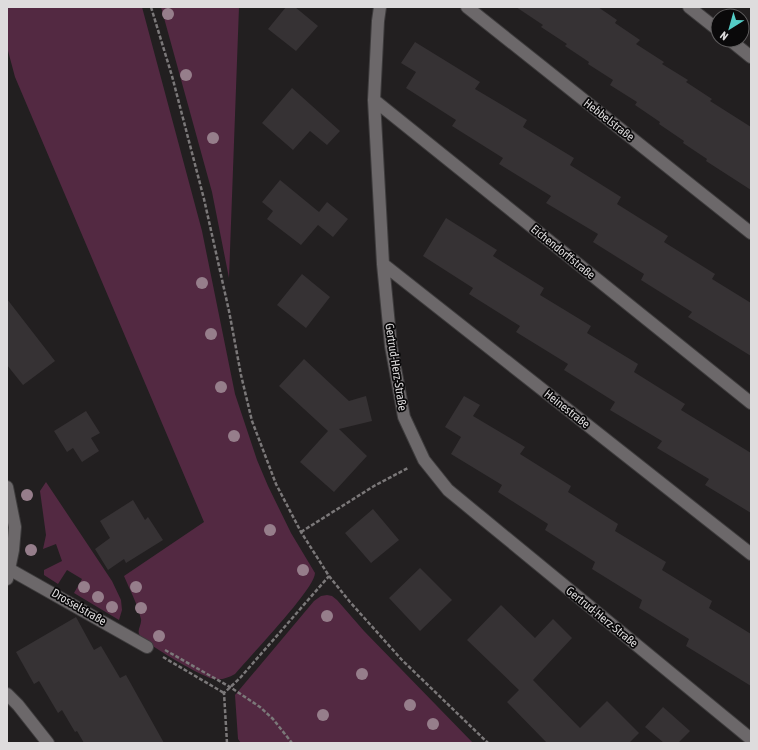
<svg xmlns="http://www.w3.org/2000/svg" width="758" height="750" font-family="'Asap Condensed',sans-serif">
  <rect width="100%" height="100%" fill="#221f20"/>
  <path fill="#532942" d="M 7,7 L 142,7 L 202,231 L 235,394 L 257,460 L 268,486 L 291,533 L 315,573 C 315,589 248,658 235,674 C 228,678 222,680 214,679 C 204,678 146,644 140,636 C 136,630 142,625 141,619 C 137,603 130,590 124,576 L 204,522 L 15,77 L 7,47 Z
    M 161,7 L 239,7 L 229,278 L 212,192 Z
    M 46,482 L 112,581 L 121,600 L 122,610 L 119,620 L 74,593 L 82,579 L 67,570 L 58,584 L 44,575 L 44,570 L 62,561 L 56,544 L 43,549 L 46,535 L 40,491 Z
    M 327,595 L 332,596 L 337,600 L 364,631 L 473,743 L 241,743 L 238,739 L 235,695 L 314,601 L 321,596 Z"/>
  <path fill="#363234" d="M 286,7 L 295,7 L 318,26 L 296,51 L 268,29 Z
    M 516,7 L 598,7 L 617,20 L 615,23 L 640,40 L 636,44 L 664,62 L 662,64 L 688,80 L 686,82 L 712,99 L 710,101 L 751,127 L 751,190 L 706,161 L 707,159 L 683,143 L 684,141 L 659,124 L 660,122 L 635,105 L 637,102 L 610,85 L 613,80 L 588,64 L 589,62 L 565,46 L 567,44 L 541,27 L 543,25 Z
    M 415,42 L 480,82 L 475,89 L 527,120 L 523,127 L 574,158 L 570,165 L 621,197 L 617,204 L 668,236 L 664,242 L 715,274 L 712,279 L 751,303 L 751,356 L 688,317 L 692,312 L 641,280 L 644,274 L 593,242 L 598,234 L 546,203 L 551,196 L 499,164 L 503,158 L 452,126 L 456,120 L 406,88 L 416,72 L 401,63 Z
    M 292,88 L 340,131 L 327,145 L 310,131 L 293,150 L 262,123 Z
    M 280,180 L 319,212 L 327,202 L 348,219 L 333,237 L 318,225 L 301,245 L 267,219 L 273,211 L 262,202 Z
    M 446,218 L 497,250 L 493,256 L 544,288 L 540,295 L 591,326 L 587,333 L 638,364 L 634,372 L 685,404 L 681,410 L 751,453 L 751,513 L 705,485 L 709,479 L 657,448 L 662,441 L 610,410 L 615,402 L 564,370 L 568,364 L 516,332 L 520,326 L 469,294 L 473,288 L 423,256 Z
    M 302,274 L 330,297 L 306,328 L 277,305 Z
    M 7,299 L 55,361 L 23,385 L 7,365 Z
    M 304,359 L 349,401 L 366,396 L 372,421 L 339,429 L 367,456 L 334,492 L 300,462 L 328,431 L 279,386 Z
    M 464,396 L 480,405 L 473,416 L 525,447 L 520,454 L 571,486 L 568,492 L 618,524 L 615,531 L 666,562 L 662,570 L 712,601 L 709,608 L 751,634 L 751,686 L 686,646 L 689,639 L 639,608 L 642,600 L 592,569 L 595,562 L 545,530 L 548,524 L 498,492 L 502,485 L 451,454 L 461,437 L 445,427 Z
    M 86,411 L 100,433 L 91,438 L 99,451 L 82,462 L 73,448 L 67,452 L 54,431 Z
    M 133,500 L 145,520 L 148,517 L 163,540 L 126,563 L 124,559 L 108,570 L 95,549 L 110,538 L 100,521 Z
    M 373,509 L 399,540 L 371,563 L 345,533 Z
    M 420,568 L 452,600 L 420,631 L 389,598 Z
    M 501,605 L 535,638 L 553,619 L 572,638 L 533,680 L 580,728 L 607,701 L 639,733 L 629,743 L 547,743 L 507,702 L 519,690 L 467,640 Z
    M 76,617 L 94,650 L 101,646 L 120,678 L 126,675 L 164,743 L 84,743 L 77,731 L 75,732 L 62,710 L 58,713 L 39,681 L 34,684 L 16,652 Z
    M 663,707 L 690,731 L 678,743 L 664,743 L 645,727 Z"/>
  <g fill="none" stroke-linecap="round" stroke-linejoin="round">
    <defs>
      <path id="minor" d="M 380,7 L 378,21 L 374,100 L 383,264 L 391,346 L 404,417 L 424,460 L 448,490 L 482,518 L 751,739
        M 467,7 L 751,233
        M 689,7 L 718,30
        M 730,40 L 751,57
        M 374,100 L 751,403
        M 383,264 L 751,554
        M 7,487 L 15,527 L 13,550 L 7,579
        M 9,569 L 147,647
        M 7,694 L 18,705 L 48,743"/>
    </defs>
    <use href="#minor" stroke="#3e3c3d" stroke-width="14"/>
    <path stroke="#7b7879" stroke-width="2.5" stroke-dasharray="4 2" stroke-linecap="butt" d="M 151,7 L 172,76 L 204,199 L 229,311 L 241,375 L 252,421 L 276,484 L 301,532 L 329,576 L 350,602 L 402,660 L 488,743
      M 301,532 L 374,486 L 408,468
      M 165,650 L 230,687 L 260,707 L 273,719 L 292,743
      M 163,657 L 224,693
      M 227,743 L 224,693 L 240,678 L 329,576"/>
    <use href="#minor" stroke="#6c686a" stroke-width="12"/>
  </g>
  <g fill="#967e8b">
    <circle cx="168" cy="14" r="6"/>
    <circle cx="186" cy="75" r="6"/>
    <circle cx="213" cy="138" r="6"/>
    <circle cx="202" cy="283" r="6"/>
    <circle cx="211" cy="334" r="6"/>
    <circle cx="221" cy="387" r="6"/>
    <circle cx="234" cy="436" r="6"/>
    <circle cx="27" cy="495" r="6"/>
    <circle cx="270" cy="530" r="6"/>
    <circle cx="31" cy="550" r="6"/>
    <circle cx="303" cy="570" r="6"/>
    <circle cx="84" cy="587" r="6"/>
    <circle cx="136" cy="587" r="6"/>
    <circle cx="98" cy="597" r="6"/>
    <circle cx="112" cy="607" r="6"/>
    <circle cx="141" cy="608" r="6"/>
    <circle cx="327" cy="616" r="6"/>
    <circle cx="159" cy="636" r="6"/>
    <circle cx="362" cy="674" r="6"/>
    <circle cx="410" cy="705" r="6"/>
    <circle cx="323" cy="715" r="6"/>
    <circle cx="433" cy="724" r="6"/>
  </g>
  <g text-anchor="middle" stroke-width="3.5" stroke-linejoin="round" paint-order="stroke">
    <g font-size="12" fill="#dedcdd" stroke="#0a090a">
      <text transform="translate(609 120) rotate(38)" y="4">Hebbelstraße</text>
      <text transform="translate(563 252) rotate(39)" y="4">Eichendorffstraße</text>
      <text transform="translate(396 367) rotate(81)" y="4">Gertrud-Herz-Straße</text>
      <text transform="translate(567 409) rotate(38)" y="4">Heinestraße</text>
      <text transform="translate(79 607) rotate(30)" y="4">Drosselstraße</text>
      <text transform="translate(602 617) rotate(39)" y="4">Gertrud-Herz-Straße</text>
    </g>
  </g>
  <rect width="758" height="750" fill="none" stroke="#dedcdd" stroke-width="16"/>
  <g transform="translate(730 28) rotate(217)"><circle r="19" fill="#0a090a" stroke="#5f5d5e"/>
  <path d="M0-3L7 15L0 10L-7 15Z" fill="#54cdc7"/>
  <text y="-6" font-size="11" font-weight="bold" text-anchor="middle" fill="#dedcdd">N</text>
  </g>
</svg>
